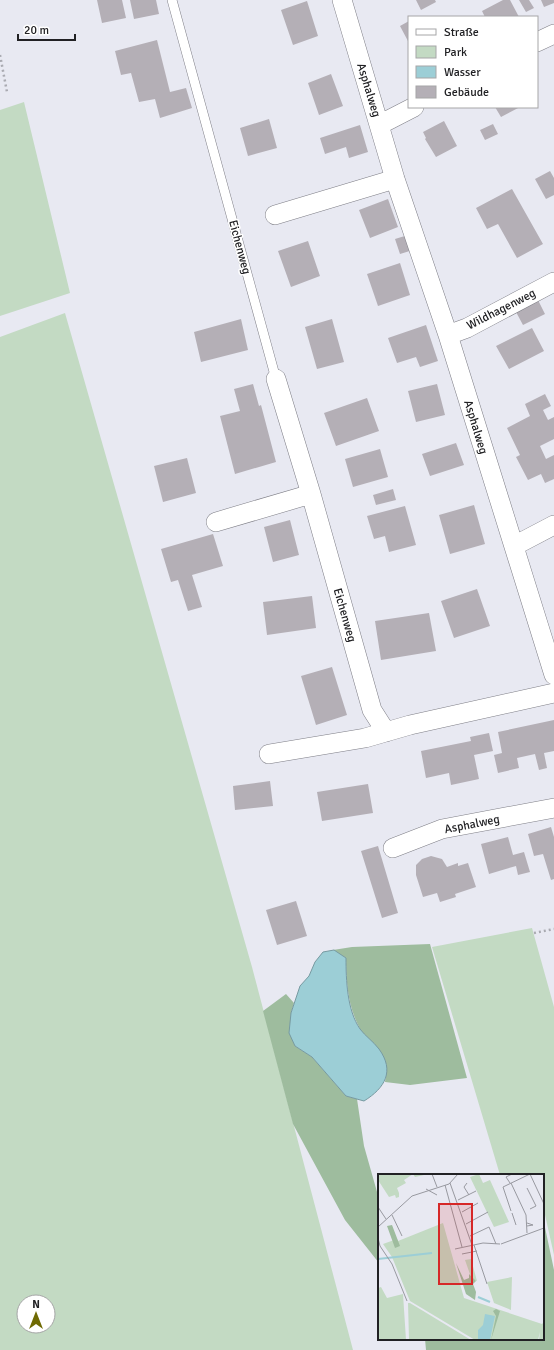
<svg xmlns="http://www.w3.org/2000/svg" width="554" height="1350" font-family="Signika,sans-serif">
  <rect width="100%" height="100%" fill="#e8e9f2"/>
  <path fill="#c3dac3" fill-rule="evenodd" d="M 24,102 L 70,293 L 0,316 L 0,110 Z
    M 65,313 L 252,967 L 353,1350 L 0,1350 L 0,337 ZM 24,1302 L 48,1302 L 48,1326 L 24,1326 Z
    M 532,928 L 554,1007 L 554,1255 L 543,1206 L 543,1175 L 500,1175 L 432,947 Z"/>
  <path fill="#9ebc9e" d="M 430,944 L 467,1078 L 410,1085 L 385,1082 C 388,1061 384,1054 369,1039 C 366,1035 361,1032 359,1027 C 348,1006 346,981 346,958 L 333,950 L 352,947 Z
    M 286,994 L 294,1003 L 291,1013 L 295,1046 L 312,1057 L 346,1096 L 357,1099 L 364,1146 L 379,1199 L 379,1263 L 345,1220 L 293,1124 L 263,1011 Z
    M 543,1218 L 554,1270 L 554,1350 L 426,1350 L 425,1339 L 543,1339 Z"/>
  <path fill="#9cced6" stroke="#779aa1" d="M 334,950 L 346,958 C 346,980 347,1010 360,1029 C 365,1036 373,1041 379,1049 C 395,1071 385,1088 364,1101 L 346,1096 L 312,1057 L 295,1046 L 289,1033 L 291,1013 L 300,986 L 309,976 L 315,962 L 323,952 Z"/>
  <path fill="#b4afb6" d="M 97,0 L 122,0 L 126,18 L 102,23 Z
    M 130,0 L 156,0 L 159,14 L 134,19 Z
    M 416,0 L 435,0 L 436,2 L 421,10 Z
    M 503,0 L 510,0 L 519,17 L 485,17 L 482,11 Z
    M 519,0 L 529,0 L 534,8 L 526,12 Z
    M 541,0 L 554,0 L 554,3 L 544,7 Z
    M 307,1 L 318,36 L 293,45 L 281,10 Z
    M 409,21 L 409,43 L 400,26 Z
    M 157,40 L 170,92 L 186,88 L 192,108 L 160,118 L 155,99 L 139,102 L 131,73 L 121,75 L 115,51 Z
    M 331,74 L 343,106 L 319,115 L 308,83 Z
    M 495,107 L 520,107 L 501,117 Z
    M 269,119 L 277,148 L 248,156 L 240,128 Z
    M 444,121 L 457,146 L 436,157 L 425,139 L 426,138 L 423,132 Z
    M 493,124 L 498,134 L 485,140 L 480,130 Z
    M 360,125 L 368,152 L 349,158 L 346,147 L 325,154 L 320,138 Z
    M 550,171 L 554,178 L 554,195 L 546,199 L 535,179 Z
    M 512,189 L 543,244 L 517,258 L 498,224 L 487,229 L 476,208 Z
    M 388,199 L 398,227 L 370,238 L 359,210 Z
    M 408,235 L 413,250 L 400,254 L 395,239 Z
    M 308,241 L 320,276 L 291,287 L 278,251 Z
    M 400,263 L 410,295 L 378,306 L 367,274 Z
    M 538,300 L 545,314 L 523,325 L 516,312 Z
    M 241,319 L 248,350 L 201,362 L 194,332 Z
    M 332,319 L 344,362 L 317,369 L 305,327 Z
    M 426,325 L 438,361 L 420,367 L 416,357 L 397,363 L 388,338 Z
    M 532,328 L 544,351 L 509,369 L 496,346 Z
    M 253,384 L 259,406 L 261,405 L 276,462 L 235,474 L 220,416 L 240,411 L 234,389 Z
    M 437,384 L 445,415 L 416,422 L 408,391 Z
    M 545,394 L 551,406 L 543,410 L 548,420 L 554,417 L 554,439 L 540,446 L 546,459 L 554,455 L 554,479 L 545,483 L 541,474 L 528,480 L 516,457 L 520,455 L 507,428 L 530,416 L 525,404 Z
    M 367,398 L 379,431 L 336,446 L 324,413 Z
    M 456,443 L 464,465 L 430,476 L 422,454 Z
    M 380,449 L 388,477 L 353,487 L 345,459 Z
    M 187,458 L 196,493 L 163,502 L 154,466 Z
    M 393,489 L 396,500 L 376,505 L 373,495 Z
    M 474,505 L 485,544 L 450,554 L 439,515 Z
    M 405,506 L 416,545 L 389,552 L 385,536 L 374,539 L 367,516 Z
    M 290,520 L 299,555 L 273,562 L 264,527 Z
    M 213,534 L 223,566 L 192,575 L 202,607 L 188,611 L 178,580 L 171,582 L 161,549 Z
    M 477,589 L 490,626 L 454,638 L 441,601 Z
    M 312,596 L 316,628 L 267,635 L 263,602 Z
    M 429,613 L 436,651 L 381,660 L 375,621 Z
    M 332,667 L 347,715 L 316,725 L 301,676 Z
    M 554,720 L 554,751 L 544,753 L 547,768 L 539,770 L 535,754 L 517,758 L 519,768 L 498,773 L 494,755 L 502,753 L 498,732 Z
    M 489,733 L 493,751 L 474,755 L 479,779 L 451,785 L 449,773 L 426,778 L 421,751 L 471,741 L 470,737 Z
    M 270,781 L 273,806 L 235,810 L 233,786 Z
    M 368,784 L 373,813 L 322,821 L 317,792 Z
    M 551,827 L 554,837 L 554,879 L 551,880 L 543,854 L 534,856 L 528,834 Z
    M 508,837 L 513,855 L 524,852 L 530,872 L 518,875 L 516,866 L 489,874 L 481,844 Z
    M 378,846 L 398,913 L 382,918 L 361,851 Z
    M 431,856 L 442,859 L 447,867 L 458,863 L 458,866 L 468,863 L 476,887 L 455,894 L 456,897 L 440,902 L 437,893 L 423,897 L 416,875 L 416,865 L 422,859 Z
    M 296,901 L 307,936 L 277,945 L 266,910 Z"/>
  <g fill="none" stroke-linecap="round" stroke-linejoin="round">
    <defs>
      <path id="service" d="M 172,0 L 276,379"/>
      <path id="minor" d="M 342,0 L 395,179 L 448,335 L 554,675
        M 537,42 L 554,34
        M 379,125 L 414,107
        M 275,215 L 395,179
        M 448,335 L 467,328 L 554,282
        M 276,379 L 311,494 L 372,710 L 386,732
        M 216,522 L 311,494
        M 514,546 L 554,525
        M 269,754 L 365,738 L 410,725 L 554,693
        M 393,848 L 442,829 L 554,808"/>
    </defs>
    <use href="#service" stroke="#7e7e86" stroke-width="10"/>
    <use href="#minor" stroke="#7e7e86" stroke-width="20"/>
    <path stroke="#a9aab1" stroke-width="2.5" stroke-dasharray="2 3" stroke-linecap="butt" d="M 0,55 L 7,92
      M 534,933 L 554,929"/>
    <use href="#service" stroke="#fff" stroke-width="9"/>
    <use href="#minor" stroke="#fff" stroke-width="19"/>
  </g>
  <g text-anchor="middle" stroke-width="3" stroke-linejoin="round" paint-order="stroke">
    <g font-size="12" fill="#212124" stroke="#fff">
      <text transform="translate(369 90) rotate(73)" y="4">Asphalweg</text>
      <text transform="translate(240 247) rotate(75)" y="4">Eichenweg</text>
      <text transform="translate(501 309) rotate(-27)" y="4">Wildhagenweg</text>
      <text transform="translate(476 427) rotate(73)" y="4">Asphalweg</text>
      <text transform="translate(345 615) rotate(74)" y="4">Eichenweg</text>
      <text transform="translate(472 824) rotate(-11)" y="4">Asphalweg</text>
    </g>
  </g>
  <g transform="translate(378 1174)">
    <rect width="166" height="166" fill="#e8e9f2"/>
    <path d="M 0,0 L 46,0 L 46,1 L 37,3 L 35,0 L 26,6 L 28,9 L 19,14 L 21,19 L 21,23 L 18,24 L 17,21 L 11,23 L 0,6 ZM 101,0 L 105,9 L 112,6 L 131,48 L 116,53 L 92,3 ZM 65,49 L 86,124 L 164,150 L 166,148 L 166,166 L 161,166 L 162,158 L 160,166 L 97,166 L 32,127 L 14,83 L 5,70 L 19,65 L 20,67 ZM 93,85 L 99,107 L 94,106 L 87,86 ZM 134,103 L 133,135 L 133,136 L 116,129 L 109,108 ZM 3,113 L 9,124 L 25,120 L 28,166 L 0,165 L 0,114 ZM 30,129 L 32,129 L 93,166 L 31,166 Z" fill="#c3dac3"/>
    <path d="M 14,51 L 22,72 L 17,74 L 9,52 ZM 78,89 L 86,106 L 91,104 L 91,100 L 98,107 L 95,110 L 98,118 L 97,126 L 88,120 ZM 118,135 L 122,137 L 113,166 L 118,142 L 115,137 Z" fill="#9ebc9e"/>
    <path d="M 107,140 L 117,142 L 112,166 L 100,166 L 100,156 L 105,151 Z" fill="#9cced6"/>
    <path fill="none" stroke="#9cced6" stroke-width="2" d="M 0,85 L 54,79M 100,123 L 112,128"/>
    <path fill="none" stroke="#9899a0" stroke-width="1" d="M 54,0 L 59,13M 152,0 L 166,30M 72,9 L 94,71M 89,9 L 86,13 L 91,21M 132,9 L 128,3 L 134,0M 133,9 L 148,41 L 149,59M 67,11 L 84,73M 149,14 L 158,32 L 152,35M 48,15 L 59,21M 80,26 L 98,17M 0,33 L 8,45M 133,37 L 125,13 L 152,0M 84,38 L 100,29M 134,39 L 138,51M 14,41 L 24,62M 149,49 L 155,51 L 149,52M 88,50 L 110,38M 0,53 L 34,22 L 71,10 L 80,0M 92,62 L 111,53 L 118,70M 0,64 L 2,72 L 14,90 L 29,127M 123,70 L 166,54M 96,71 L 109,110M 77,75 L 105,69 L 122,70M 84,80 L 99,77"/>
    <path fill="#d62828" fill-opacity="0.15" stroke="#d62828" stroke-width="2" d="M 61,30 L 94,30 L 94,110 L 61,110 Z"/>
    <rect width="166" height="166" fill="none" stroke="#212124" stroke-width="2"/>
  </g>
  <rect x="408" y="16" width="130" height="92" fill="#ffffff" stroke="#a6a6a7"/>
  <rect x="416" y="29" width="20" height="6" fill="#ffffff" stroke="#a6a6a7"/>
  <text x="444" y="36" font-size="12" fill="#212124">Straße</text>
  <rect x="416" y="46" width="20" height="12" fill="#c3dac3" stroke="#a6a6a7"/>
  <text x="444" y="56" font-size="12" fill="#212124">Park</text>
  <rect x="416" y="66" width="20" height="12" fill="#9cced6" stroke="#a6a6a7"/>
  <text x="444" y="76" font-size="12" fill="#212124">Wasser</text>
  <rect x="416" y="86" width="20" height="12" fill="#b4afb6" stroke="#a6a6a7"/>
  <text x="444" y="96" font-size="12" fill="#212124">Gebäude</text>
  <g transform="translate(36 1314)"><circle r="19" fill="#ffffff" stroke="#a6a6a7"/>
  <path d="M0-3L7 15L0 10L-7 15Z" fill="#6f6a03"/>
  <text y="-6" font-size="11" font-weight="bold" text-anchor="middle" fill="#212124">N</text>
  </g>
  <path d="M18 34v6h57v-6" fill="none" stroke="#212124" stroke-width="2"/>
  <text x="24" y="34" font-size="12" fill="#212124" stroke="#ffffff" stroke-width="3" paint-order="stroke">20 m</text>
</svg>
